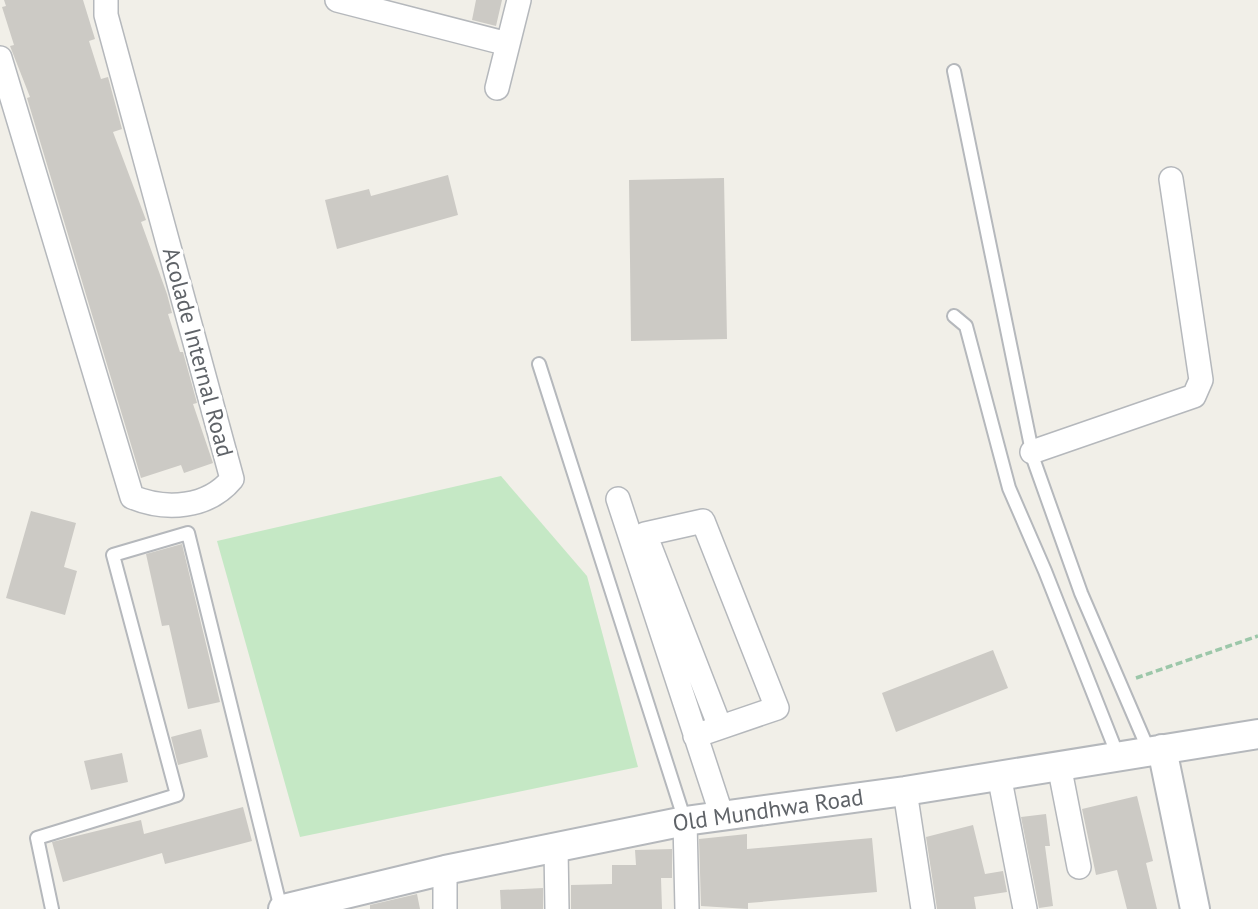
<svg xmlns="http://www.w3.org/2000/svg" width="1258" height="909" font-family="'PT Sans',sans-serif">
  <rect width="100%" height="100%" fill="#f1efe8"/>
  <path fill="#c5e8c5" d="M 501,476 L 587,576 L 638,767 L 300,837 L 217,541 Z"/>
  <path fill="#cccac5" d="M 4,0 L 83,0 L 95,39 L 89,41 L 101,79 L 108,77 L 122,129 L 113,132 L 146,220 L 141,222 L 167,294 L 172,313 L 168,314 L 180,352 L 183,352 L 197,403 L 193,404 L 213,463 L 184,473 L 181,465 L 141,478 L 27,98 L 30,97 L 10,46 L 14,45 L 2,7 L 6,6 Z
    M 476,0 L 502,0 L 496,26 L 472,20 Z
    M 448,175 L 458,215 L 337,249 L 325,200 L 369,189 L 371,196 Z
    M 724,178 L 727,339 L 631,341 L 629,180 Z
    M 31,511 L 76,523 L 64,567 L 77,571 L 65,615 L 6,598 Z
    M 182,544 L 220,702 L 188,709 L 169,625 L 162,626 L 146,554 Z
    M 993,650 L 1008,688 L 896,732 L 882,693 Z
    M 201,729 L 208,757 L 178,765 L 171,737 Z
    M 122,753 L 128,782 L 91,790 L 84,761 Z
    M 1137,796 L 1153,861 L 1146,863 L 1157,909 L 1127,909 L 1117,870 L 1096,875 L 1082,809 Z
    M 243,807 L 252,841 L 165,864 L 162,853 L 63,882 L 52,842 L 141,820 L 144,834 Z
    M 1046,814 L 1050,846 L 1045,846 L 1053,906 L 1039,908 L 1021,817 Z
    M 973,825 L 985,874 L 1003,871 L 1007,892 L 974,897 L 976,909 L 937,909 L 926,837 Z
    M 747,834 L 747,849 L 872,838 L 877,892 L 748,903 L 748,909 L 701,906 L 699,839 Z
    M 672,849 L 672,878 L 661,878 L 662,909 L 571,909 L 571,885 L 612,884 L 612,865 L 636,865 L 635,850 Z
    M 543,888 L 543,909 L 501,909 L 500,890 Z
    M 417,894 L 420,909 L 370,909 L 370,905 Z"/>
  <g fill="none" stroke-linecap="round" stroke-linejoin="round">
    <defs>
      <path id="service" d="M 954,71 L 1034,461 L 1081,593 L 1149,751
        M 954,316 L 966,326 L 1009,488 L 1045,571 L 1118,756
        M 539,364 L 685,821
        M 52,909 L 37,838 L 177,795 L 113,555 L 188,533 L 281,909"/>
      <path id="minor" d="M 337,0 L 508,44
        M 0,58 L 132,497 C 166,511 208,508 232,479 L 106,15 L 106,0
        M 497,88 L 519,0
        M 1032,452 L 1194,396 L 1201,380 L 1171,179
        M 618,499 L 722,816
        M 695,736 L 777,708 L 703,521 L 645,534 L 720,727
        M 1059,765 L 1079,867
        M 999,775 L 1025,909
        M 905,791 L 923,909
        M 685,821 L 687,909
        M 556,848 L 557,909
        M 445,870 L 445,909"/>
      <path id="tertiary" d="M 1162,749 L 1195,909
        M 283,909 L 445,870 L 685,821 L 905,791 L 1258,734"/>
    </defs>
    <use href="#service" stroke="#b5b8bc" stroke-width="16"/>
    <use href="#minor" stroke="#b5b8bc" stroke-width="26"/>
    <use href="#tertiary" stroke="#b5b8bc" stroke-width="32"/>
    <path stroke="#9cc7a9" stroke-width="3.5" stroke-dasharray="7 3.5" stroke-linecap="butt" d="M 1136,678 L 1258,636"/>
    <use href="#service" stroke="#fff" stroke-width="12"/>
    <use href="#minor" stroke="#fff" stroke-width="23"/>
    <use href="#tertiary" stroke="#fff" stroke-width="28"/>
  </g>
  <g text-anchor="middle" stroke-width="7" stroke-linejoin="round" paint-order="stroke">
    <g font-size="23" fill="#5f6368" stroke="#fff">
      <text transform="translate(198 352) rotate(75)" y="8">Acolade Internal Road</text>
      <text transform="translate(768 810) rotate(-8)" y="8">Old Mundhwa Road</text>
    </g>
  </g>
</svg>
